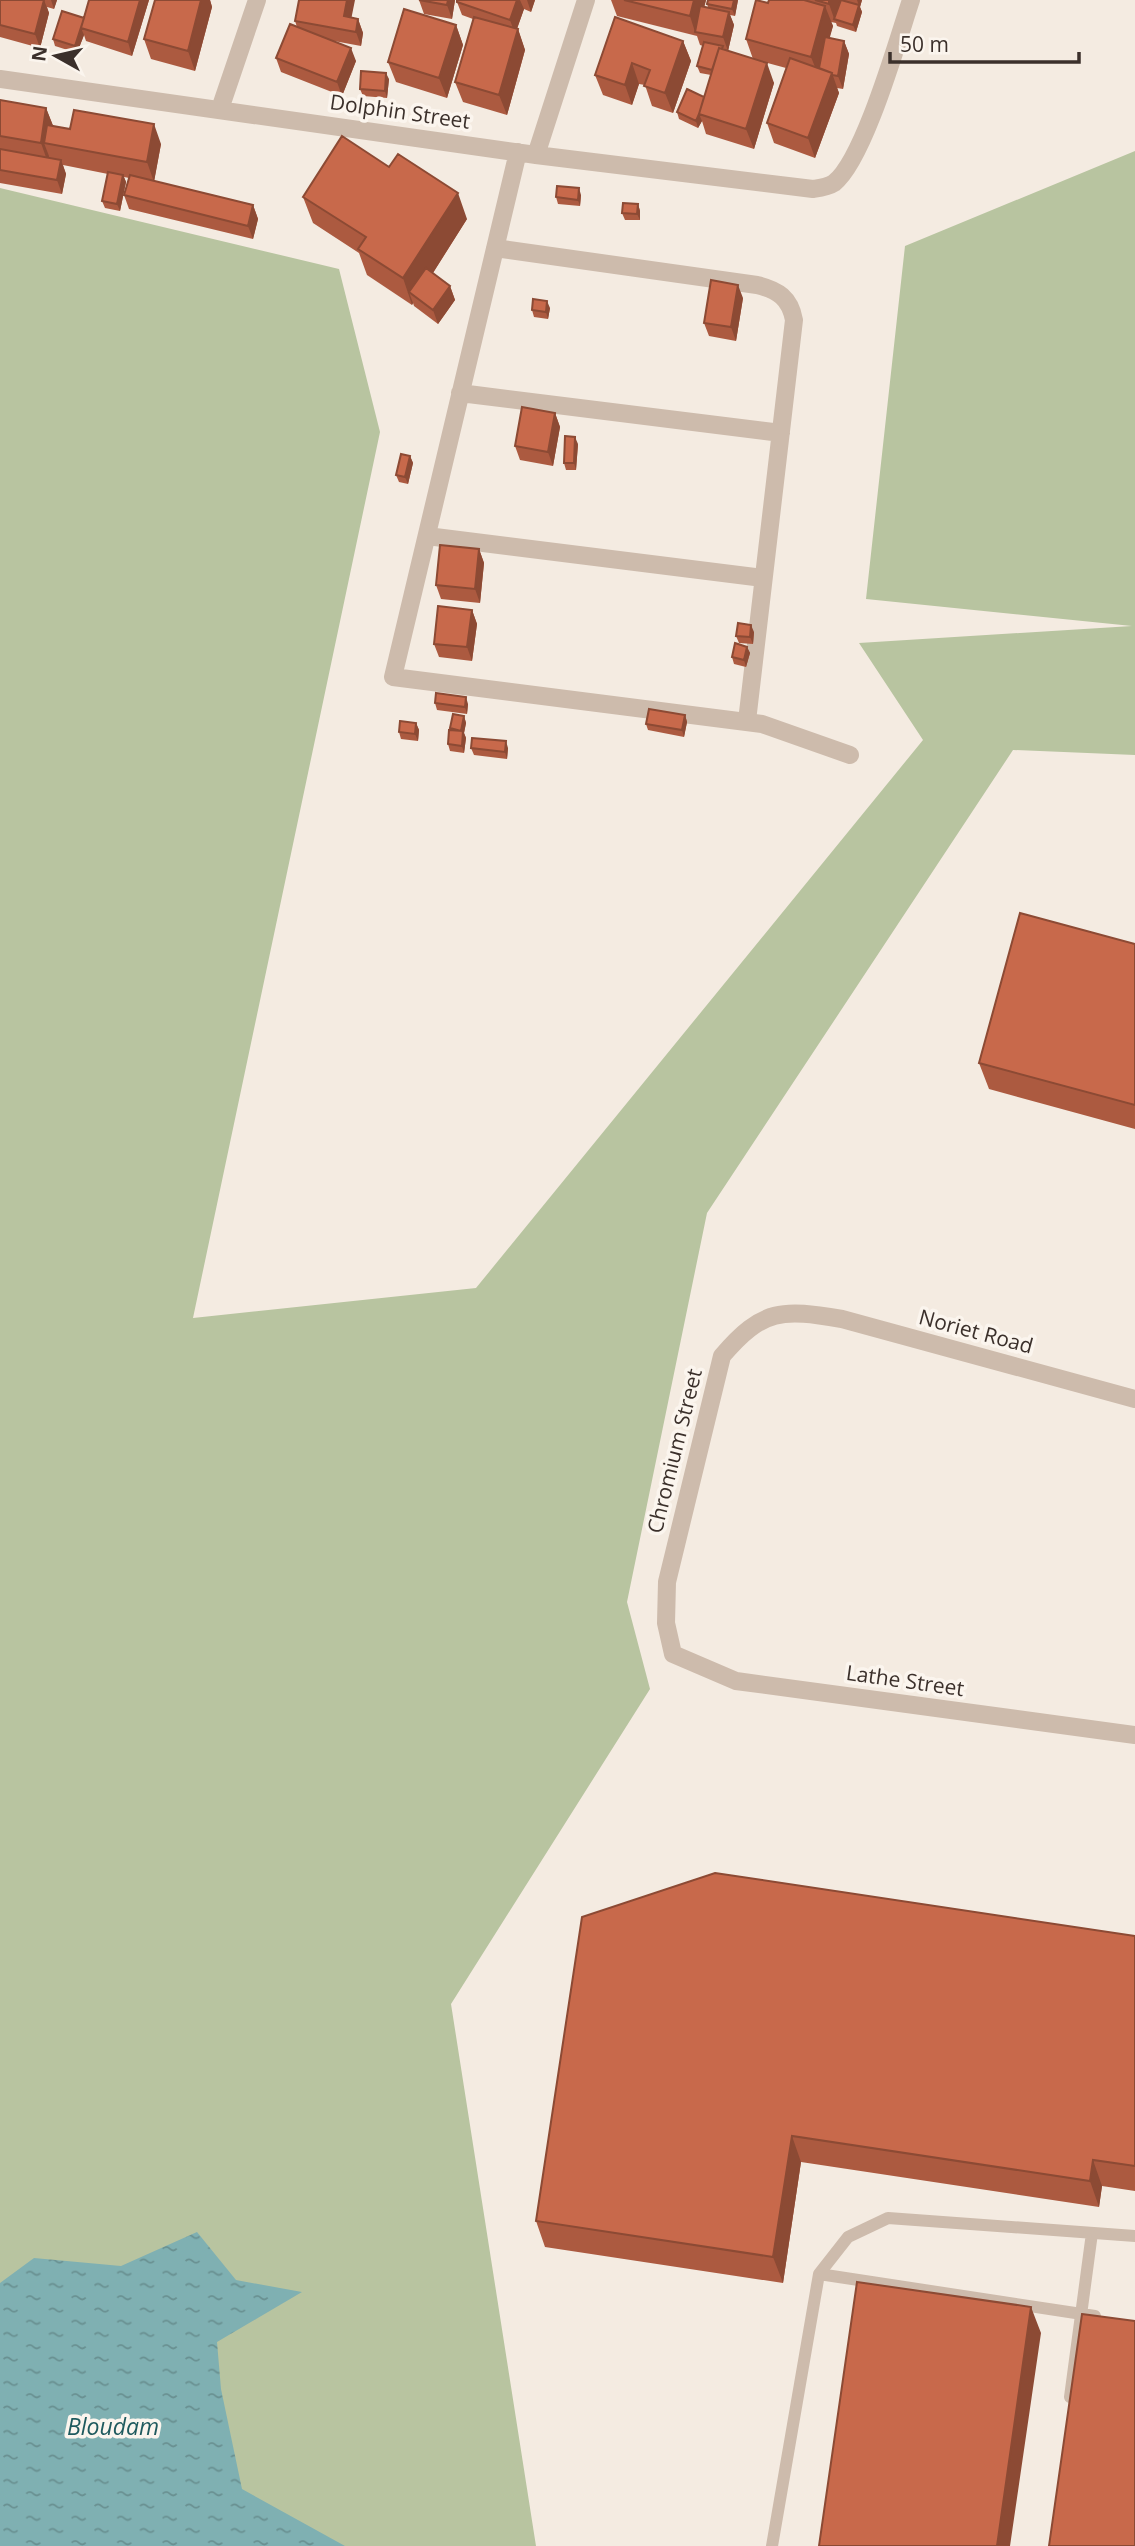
<svg xmlns="http://www.w3.org/2000/svg" width="1135" height="2546" font-family="'Open Sans',sans-serif">
  <defs>
    <pattern id="water-ripples" width="26" height="14" patternUnits="userSpaceOnUse" patternTransform="scale(1.75)"><rect width="26" height="14" fill="#7fb0b2"/><path d="M2 4q2-2 4 0t4 0M15 11q2-2 4 0t4 0" fill="none" stroke="#699091"/></pattern>
  </defs>
  <rect width="100%" height="100%" fill="#f4ebe1"/>
  <path fill="#b8c4a0" d="M 1135,151 L 1135,755 L 1013,750 L 707,1213 L 627,1602 L 650,1689 L 451,2004 L 536,2546 L 0,2546 L 0,188 L 339,269 L 380,432 L 193,1318 L 476,1288 L 923,740 L 859,643 L 1132,626 L 866,599 L 905,246 Z"/>
  <path fill="url(#water-ripples)" d="M 197,2232 L 236,2280 L 302,2292 L 217,2342 L 221,2389 L 242,2489 L 345,2546 L 0,2546 L 0,2283 L 34,2258 L 121,2266 Z"/>
  <g fill="none" stroke-linecap="round" stroke-linejoin="round">
    <path stroke="#cdbbac" stroke-width="12" d="M 819,2274 L 1095,2316
      M 1070,2397 L 1092,2233
      M 772,2546 L 819,2274 L 848,2237 L 888,2218 L 1135,2236"/>
    <path stroke="#cdbbac" stroke-width="18" d="M 0,79 L 536,155 L 813,189 C 820,188 828,187 834,183 C 864,160 898,39 911,0
      M 220,109 L 257,0
      M 518,152 L 393,677 L 762,724 L 850,755
      M 536,155 L 586,0
      M 495,248 L 757,285 C 778,290 790,298 794,320 L 747,721
      M 460,393 L 781,433
      M 427,536 L 763,578
      M 1135,1399 L 842,1319 C 782,1309 763,1308 722,1356 L 667,1582 L 666,1623 L 673,1654 L 736,1681 L 1135,1735"/>
  </g>
  <path fill="#ac5a40" d="M 0,0 L 57,0 L 54,9 L 47,7 L 49,13 L 40,48 L 0,37 Z
    M 89,0 L 149,0 L 132,56 L 86,41 L 84,35 L 77,53 L 55,46 L 53,39 L 84,18 Z
    M 155,0 L 210,0 L 212,7 L 195,71 L 151,59 L 144,39 Z
    M 419,0 L 455,0 L 452,19 L 424,14 Z
    M 457,0 L 535,0 L 531,12 L 524,9 L 517,29 L 518,29 L 525,50 L 507,115 L 463,102 L 455,82 L 473,19 L 462,15 L 457,2 Z
    M 611,0 L 706,0 L 704,7 L 708,7 L 707,4 L 738,0 L 735,16 L 730,15 L 734,25 L 728,51 L 753,59 L 746,39 L 769,0 L 862,0 L 860,7 L 862,12 L 856,32 L 837,26 L 836,23 L 831,22 L 833,26 L 829,38 L 844,41 L 849,54 L 843,89 L 837,88 L 839,93 L 815,158 L 774,143 L 767,123 L 786,68 L 757,60 L 774,83 L 754,149 L 706,134 L 702,121 L 698,128 L 679,119 L 677,112 L 704,97 L 711,75 L 700,73 L 697,66 L 703,46 L 700,45 L 697,36 L 617,16 Z
    M 351,18 L 358,19 L 363,33 L 361,46 L 334,41 L 356,61 L 342,96 L 281,72 L 276,58 L 297,27 L 295,21 Z
    M 456,25 L 463,45 L 447,98 L 396,82 L 388,62 Z
    M 683,41 L 691,61 L 673,113 L 652,106 L 645,85 L 639,84 L 632,105 L 603,95 L 595,75 Z
    M 389,79 L 387,98 L 363,96 L 360,89 Z
    M 0,100 L 46,108 L 53,126 L 161,144 L 154,181 L 253,205 L 258,219 L 253,239 L 129,209 L 124,195 L 129,178 L 124,177 L 126,182 L 120,211 L 105,208 L 102,201 L 108,174 L 63,165 L 66,174 L 62,194 L 0,183 Z
    M 581,195 L 580,206 L 558,204 L 556,197 Z
    M 303,197 L 467,219 L 433,273 L 450,286 L 455,300 L 438,324 L 414,306 L 413,303 L 412,305 L 367,275 L 359,253 L 313,223 Z
    M 638,204 L 640,211 L 640,220 L 625,220 L 622,213 Z
    M 743,298 L 736,341 L 709,336 L 704,323 Z
    M 550,308 L 548,319 L 534,317 L 532,310 Z
    M 555,413 L 560,427 L 553,466 L 520,460 L 515,446 Z
    M 578,444 L 576,470 L 566,470 L 564,463 Z
    M 410,456 L 413,463 L 408,484 L 399,482 L 396,475 Z
    M 479,549 L 484,563 L 480,603 L 441,599 L 436,585 Z
    M 472,610 L 477,624 L 472,661 L 439,657 L 434,644 Z
    M 754,632 L 753,644 L 739,643 L 736,636 Z
    M 747,647 L 750,653 L 746,667 L 734,664 L 732,657 Z
    M 435,703 L 468,704 L 467,714 L 437,710 Z
    M 685,715 L 687,722 L 684,737 L 648,730 L 646,724 Z
    M 464,716 L 466,723 L 464,733 L 466,738 L 464,753 L 450,751 L 448,744 L 451,730 L 450,728 Z
    M 416,723 L 419,730 L 418,741 L 401,739 L 399,732 Z
    M 471,748 L 508,748 L 507,759 L 474,755 Z
    M 1135,944 L 1135,1129 L 989,1089 L 979,1063 Z
    M 1135,1936 L 1135,2191 L 1102,2186 L 1099,2207 L 801,2162 L 783,2283 L 545,2247 L 536,2221 Z"/>
  <path fill="#8c4a34" d="M 44,0 L 49,13 L 40,48 L 35,34 Z
    M 51,0 L 57,0 L 54,9 Z
    M 140,0 L 149,0 L 132,56 L 128,42 Z
    M 201,0 L 210,0 L 212,7 L 195,71 L 188,51 Z
    M 347,0 L 355,0 L 349,30 L 344,16 Z
    M 448,0 L 455,0 L 452,19 L 447,5 Z
    M 517,0 L 520,0 L 524,9 L 515,34 L 510,20 Z
    M 527,0 L 535,0 L 531,12 Z
    M 694,0 L 706,0 L 698,32 L 695,32 L 690,16 Z
    M 734,0 L 738,0 L 735,16 L 732,9 Z
    M 829,0 L 840,0 L 841,3 L 834,19 L 836,24 L 829,4 Z
    M 857,0 L 862,0 L 860,7 L 862,12 L 856,32 L 853,25 L 859,6 Z
    M 825,6 L 833,26 L 819,77 L 811,57 Z
    M 729,12 L 734,25 L 728,51 L 723,37 Z
    M 358,19 L 363,33 L 361,46 L 356,32 Z
    M 456,25 L 463,45 L 447,98 L 439,78 Z
    M 81,28 L 84,35 L 77,53 L 75,46 Z
    M 518,29 L 525,50 L 507,115 L 499,95 Z
    M 683,41 L 691,61 L 673,113 L 665,93 Z
    M 844,41 L 849,54 L 843,89 L 838,76 Z
    M 351,48 L 356,61 L 342,96 L 337,82 Z
    M 632,63 L 639,84 L 632,105 L 625,85 Z
    M 767,63 L 774,83 L 754,149 L 746,129 Z
    M 386,73 L 389,79 L 387,98 L 385,91 Z
    M 832,73 L 839,93 L 815,158 L 808,138 Z
    M 46,108 L 54,128 L 44,143 L 49,156 L 48,163 L 41,143 Z
    M 699,114 L 702,121 L 698,128 L 696,121 Z
    M 154,124 L 161,144 L 154,182 L 147,162 Z
    M 61,160 L 66,174 L 62,194 L 57,180 Z
    M 123,175 L 126,182 L 120,211 L 117,204 Z
    M 579,188 L 581,195 L 580,206 L 578,200 Z
    M 458,193 L 467,219 L 417,298 L 409,292 L 413,303 L 412,305 L 403,278 Z
    M 638,204 L 640,211 L 640,220 L 637,214 Z
    M 253,205 L 258,219 L 253,239 L 248,226 Z
    M 738,285 L 743,298 L 736,341 L 731,327 Z
    M 450,286 L 455,300 L 438,324 L 433,310 Z
    M 547,301 L 550,308 L 548,319 L 546,312 Z
    M 555,413 L 560,427 L 553,466 L 548,452 Z
    M 575,437 L 578,444 L 576,470 L 574,463 Z
    M 410,456 L 413,463 L 408,484 L 405,477 Z
    M 479,549 L 484,563 L 480,603 L 475,589 Z
    M 472,610 L 477,624 L 472,661 L 467,647 Z
    M 751,625 L 754,632 L 753,644 L 750,637 Z
    M 747,647 L 750,653 L 746,667 L 744,660 Z
    M 466,697 L 468,704 L 467,714 L 465,707 Z
    M 685,715 L 687,722 L 684,737 L 682,730 Z
    M 464,716 L 466,723 L 464,733 L 466,738 L 464,753 L 462,746 L 461,731 Z
    M 416,723 L 419,730 L 418,741 L 415,734 Z
    M 506,741 L 508,748 L 507,759 L 505,752 Z
    M 792,2136 L 801,2162 L 783,2283 L 773,2257 Z
    M 1093,2160 L 1102,2186 L 1099,2207 L 1090,2181 Z
    M 1031,2307 L 1041,2333 L 1010,2546 L 997,2546 Z"/>
  <path fill="#c8694b" stroke="#8c4a34" stroke-width="2" d="M 0,0 L 44,0 L 35,34 L 0,25 Z
    M 89,0 L 140,0 L 128,42 L 81,28 Z
    M 155,0 L 201,0 L 188,51 L 144,39 Z
    M 299,0 L 347,0 L 344,16 L 358,19 L 356,32 L 295,21 Z
    M 419,0 L 448,0 L 447,5 Z
    M 457,0 L 517,0 L 510,20 L 457,2 Z
    M 624,0 L 694,0 L 690,16 Z
    M 708,0 L 734,0 L 732,9 L 707,4 Z
    M 756,0 L 768,3 L 769,0 L 804,0 L 825,6 L 811,57 L 746,39 Z
    M 815,0 L 829,0 L 829,4 Z
    M 841,0 L 859,5 L 853,25 L 834,19 Z
    M 700,6 L 729,12 L 723,37 L 695,32 Z
    M 404,9 L 456,25 L 439,78 L 388,62 Z
    M 62,11 L 84,18 L 75,46 L 53,39 Z
    M 474,17 L 518,29 L 499,95 L 455,82 Z
    M 615,17 L 683,41 L 665,93 L 644,86 L 650,70 L 632,63 L 625,85 L 595,75 Z
    M 290,24 L 351,48 L 337,82 L 276,58 Z
    M 825,37 L 844,41 L 838,76 L 832,75 L 832,73 L 819,68 Z
    M 704,42 L 723,46 L 722,49 L 719,48 L 712,70 L 697,66 Z
    M 719,48 L 767,63 L 746,129 L 699,114 Z
    M 790,58 L 832,73 L 808,138 L 767,123 Z
    M 361,71 L 386,73 L 385,91 L 360,89 Z
    M 687,89 L 704,97 L 699,114 L 696,121 L 677,112 Z
    M 0,100 L 46,108 L 41,143 L 0,136 Z
    M 74,110 L 154,124 L 147,162 L 44,143 L 47,125 L 70,129 Z
    M 342,136 L 389,167 L 398,154 L 458,193 L 403,278 L 358,249 L 366,237 L 303,197 Z
    M 0,149 L 61,160 L 57,180 L 0,170 Z
    M 108,172 L 123,175 L 117,204 L 102,201 Z
    M 130,175 L 253,205 L 248,226 L 124,195 Z
    M 557,186 L 579,188 L 578,200 L 556,197 Z
    M 623,203 L 638,204 L 637,214 L 622,213 Z
    M 426,268 L 450,286 L 433,310 L 409,292 Z
    M 711,280 L 738,285 L 731,327 L 704,323 Z
    M 533,299 L 547,301 L 546,312 L 532,310 Z
    M 522,407 L 555,413 L 548,452 L 515,446 Z
    M 565,436 L 575,437 L 574,463 L 564,463 Z
    M 401,454 L 410,456 L 405,477 L 396,475 Z
    M 440,545 L 479,549 L 475,589 L 436,585 Z
    M 438,606 L 472,610 L 467,647 L 434,644 Z
    M 738,623 L 751,625 L 750,637 L 736,636 Z
    M 735,643 L 747,647 L 744,660 L 732,657 Z
    M 436,693 L 466,697 L 465,707 L 435,703 Z
    M 649,709 L 685,715 L 682,730 L 646,724 Z
    M 453,714 L 464,716 L 461,731 L 450,728 Z
    M 400,721 L 416,723 L 415,734 L 399,732 Z
    M 449,730 L 463,731 L 462,746 L 448,744 Z
    M 472,738 L 506,741 L 505,752 L 471,748 Z
    M 1020,913 L 1135,944 L 1135,1105 L 979,1063 Z
    M 715,1873 L 1135,1936 L 1135,2166 L 1093,2160 L 1090,2181 L 792,2136 L 773,2257 L 536,2221 L 582,1917 Z
    M 857,2282 L 1031,2307 L 997,2546 L 819,2546 Z
    M 1082,2314 L 1135,2321 L 1135,2546 L 1049,2546 Z"/>
  <g text-anchor="middle" stroke-width="7" stroke-linejoin="round" paint-order="stroke">
    <g font-size="21" fill="#3b302b" stroke="#fbf5ee">
      <text transform="translate(400 112) rotate(8)" y="7">Dolphin Street</text>
      <text transform="translate(976 1332) rotate(15)" y="7">Noriet Road</text>
      <text transform="translate(675 1451) rotate(-76)" y="7">Chromium Street</text>
      <text transform="translate(905 1681) rotate(8)" y="7">Lathe Street</text>
    </g>
    <g font-size="23" font-style="italic" fill="#1f5a5e" stroke="#fbf5ee">
      <text x="113" y="2435">Bloudam</text>
    </g>
  </g>
  <g transform="translate(56 56) rotate(278)" stroke="#fbf5ee" stroke-width="5" paint-order="stroke">
  <path d="M0-5L12 26L0 18L-12 26Z" fill="#3b302b"/>
  <text y="-10" font-size="19" font-weight="bold" text-anchor="middle" fill="#3b302b">N</text>
  </g>
  <path d="M890 52v10h189v-10" fill="none" stroke="#3b302b" stroke-width="3.5"/>
  <text x="900" y="52" font-size="21" fill="#3b302b" stroke="#fbf5ee" stroke-width="5" paint-order="stroke">50 m</text>
</svg>
